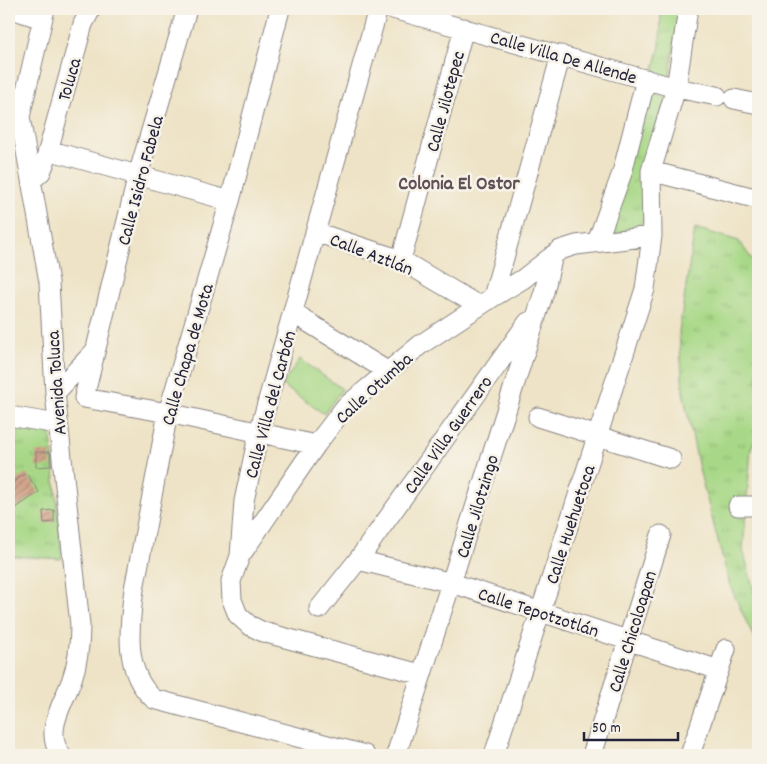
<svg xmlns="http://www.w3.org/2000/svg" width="767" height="764" font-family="Dekko,sans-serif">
  <defs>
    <pattern id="grass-tufts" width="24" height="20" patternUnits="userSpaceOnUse" patternTransform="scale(1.25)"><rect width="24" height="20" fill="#a8d887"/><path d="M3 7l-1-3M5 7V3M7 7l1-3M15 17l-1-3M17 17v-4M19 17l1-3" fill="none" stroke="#90b975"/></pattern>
    <pattern id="building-hatch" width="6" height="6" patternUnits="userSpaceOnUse" patternTransform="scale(1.25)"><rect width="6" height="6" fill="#d3a68c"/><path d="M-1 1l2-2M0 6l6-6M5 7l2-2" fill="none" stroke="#ab8774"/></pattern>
  </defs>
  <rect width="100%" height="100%" fill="#f7f3e8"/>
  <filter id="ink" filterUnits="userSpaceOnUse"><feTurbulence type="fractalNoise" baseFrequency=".02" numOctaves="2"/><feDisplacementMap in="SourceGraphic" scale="10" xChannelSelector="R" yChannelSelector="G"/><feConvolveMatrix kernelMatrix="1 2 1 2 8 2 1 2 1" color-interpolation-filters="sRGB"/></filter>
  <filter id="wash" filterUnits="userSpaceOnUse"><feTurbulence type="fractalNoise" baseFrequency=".0096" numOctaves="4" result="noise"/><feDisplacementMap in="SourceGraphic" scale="20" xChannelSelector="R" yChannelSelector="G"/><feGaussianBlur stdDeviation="1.12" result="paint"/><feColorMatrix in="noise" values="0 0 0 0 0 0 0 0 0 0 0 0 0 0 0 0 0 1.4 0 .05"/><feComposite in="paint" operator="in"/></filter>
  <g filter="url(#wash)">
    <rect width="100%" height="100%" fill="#eee3c6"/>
    <path fill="url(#grass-tufts)" stroke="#657d61" d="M 661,9 L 670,9 L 678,15 L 670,77 L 653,72 L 660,46 Z
      M 648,91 L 669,97 L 644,219 L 634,232 L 604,235 Z
      M 695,228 L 739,241 L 758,268 L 758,434 L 751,448 L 743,550 L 758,606 L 758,647 L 730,586 L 700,473 L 683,392 L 679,332 Z
      M 9,421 L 50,424 L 62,559 L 9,556 Z"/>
    <path fill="#a8d887" stroke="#657d61" d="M 300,359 L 342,389 L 324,414 L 282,385 Z"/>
    <g id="blocks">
      <path fill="url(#building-hatch)" d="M 36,452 L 50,452 L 51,466 L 36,467 Z
        M 26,473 L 39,492 L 13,510 L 9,504 L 9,485 Z
        M 54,510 L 54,522 L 44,523 L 43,511 Z"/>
    </g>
  </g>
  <g filter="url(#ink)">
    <use href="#blocks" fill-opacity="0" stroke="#888280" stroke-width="1"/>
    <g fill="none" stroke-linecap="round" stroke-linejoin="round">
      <defs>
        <path id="minor" d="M 12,9 L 42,19
          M 45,9 L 20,117 L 49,282 L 55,393 L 80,625 C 80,643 78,662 72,679 C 64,703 43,731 61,755
          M 187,9 L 138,175 L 84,398 L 168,413 L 316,445
          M 280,9 L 230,201 L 168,413 L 134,589 C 129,626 123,673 154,699 L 365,755
          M 378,9 L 259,432 L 244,501 L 240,556 L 231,581 L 232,600 L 238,615 L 249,625 L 263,632 L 420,674
          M 393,9 L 676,88 L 717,96
          M 734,99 L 758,104
          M 48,150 L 230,201
          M 651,171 L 758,199
          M 31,181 L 41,172 L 45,162 L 83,24 L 91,9
          M 315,232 L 401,260 L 479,306
          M 597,242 L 622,173 L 646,79
          M 401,260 L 464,28
          M 493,297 L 561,55
          M 293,313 L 387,371
          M 55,393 L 94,352
          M 9,416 L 58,424
          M 538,417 L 671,459
          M 738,506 L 758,506
          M 240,556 L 316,445 L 345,407 L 420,345 L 493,297 L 523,279 L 560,250 L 576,245 L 652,236
          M 358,560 L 452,583 L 719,670
          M 319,609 L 358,560 L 528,322
          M 396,755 L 544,292 L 553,255
          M 494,755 L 645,289 L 652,236 L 651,171 L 676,88 L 688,9
          M 592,755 L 661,535
          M 690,755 L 726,649"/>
      </defs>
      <use href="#minor" stroke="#888280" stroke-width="21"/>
      <use href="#minor" stroke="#fff" stroke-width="19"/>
    </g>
  </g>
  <g text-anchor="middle" stroke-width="5" stroke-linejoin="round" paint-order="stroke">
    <g font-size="19" fill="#22223b" stroke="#f7f3e8">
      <text transform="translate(564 56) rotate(16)" y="7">Calle Villa De Allende</text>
      <text transform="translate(68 79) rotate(-74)" y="7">Toluca</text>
      <text transform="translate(444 101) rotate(-75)" y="7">Calle Jilotepec</text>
      <text transform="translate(139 180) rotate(-75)" y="7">Calle Isidro Fabela</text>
      <text transform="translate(372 253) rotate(21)" y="7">Calle Aztlán</text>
      <text transform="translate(186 354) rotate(-74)" y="7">Calle Chapa de Mota</text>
      <text transform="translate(55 383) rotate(-94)" y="7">Avenida Toluca</text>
      <text transform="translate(373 387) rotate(-42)" y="7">Calle Otumba</text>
      <text transform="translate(269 404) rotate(-75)" y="7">Calle Villa del Carbón</text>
      <text transform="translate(447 434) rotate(-55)" y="7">Calle Villa Guerrero</text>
      <text transform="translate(476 506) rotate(-73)" y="7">Calle Jilotzingo</text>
      <text transform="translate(569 524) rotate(-72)" y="7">Calle Huehuetoca</text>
      <text transform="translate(539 611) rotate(18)" y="7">Calle Tepotzotlán</text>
      <text transform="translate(631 631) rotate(-73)" y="7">Calle Chicoloapan</text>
    </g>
    <g font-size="20" font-weight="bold" fill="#605057" stroke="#f7f3e8">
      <text x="459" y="189">Colonia El Ostor</text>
    </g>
  </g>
  <rect width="767" height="764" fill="none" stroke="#f7f3e8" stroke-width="30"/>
  <path d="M584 732v8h94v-8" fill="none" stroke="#22223b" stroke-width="2.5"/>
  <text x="592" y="732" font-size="15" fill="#22223b" stroke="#f7f3e8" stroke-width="4" paint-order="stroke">50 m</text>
</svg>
